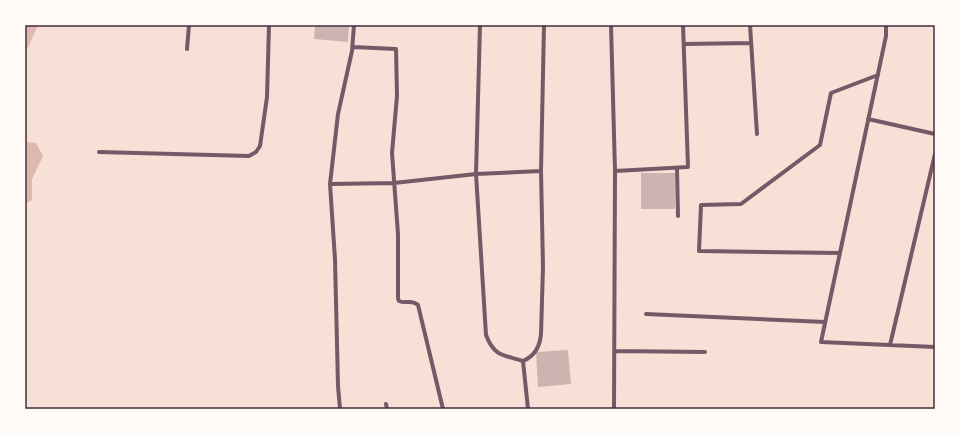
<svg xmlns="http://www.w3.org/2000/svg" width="960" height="434" font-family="'Nunito Sans',sans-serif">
  <rect width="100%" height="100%" fill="#f7e1d7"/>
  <path fill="#dcb8b0" d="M 25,25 L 38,25 L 25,54 Z
    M 25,142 L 36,143 L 43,156 L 32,179 L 32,200 L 25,204 Z"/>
  <path fill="#ccb4b1" d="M 315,25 L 349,25 L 348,42 L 314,39 Z
    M 641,173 L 675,173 L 675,209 L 641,209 Z
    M 568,350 L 571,384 L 538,387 L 536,352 Z"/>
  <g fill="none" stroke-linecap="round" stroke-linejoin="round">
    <path stroke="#755966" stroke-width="4" d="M 480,25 L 476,174 L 486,335 C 494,356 503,355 523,361
      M 611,25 L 615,171 L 614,409
      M 750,25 L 757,134
      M 886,25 L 886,36 L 821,342 L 935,347
      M 684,44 L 751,43
      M 353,47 L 396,49 L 397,96 L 392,153 L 398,234 L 398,298 L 399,301 C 406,304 412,299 418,305 L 443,409
      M 187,49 L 189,25
      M 868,119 L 935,134
      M 99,152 L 249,156 L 256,152 L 260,146 L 267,97 L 269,25
      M 677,169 L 678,216
      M 615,171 L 688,167 L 683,25
      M 330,184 L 394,183 L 476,174 L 541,171
      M 840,253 L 699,251 L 701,205 L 741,204 L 820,145 L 831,93 L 878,75
      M 646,314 L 825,322
      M 890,345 L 935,154
      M 615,351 L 705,352
      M 523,361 C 535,356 540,346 541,334 L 543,267 L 541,171 L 544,25
      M 523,361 L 528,409
      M 386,404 L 387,409
      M 340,409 L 338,386 L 335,259 L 330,184 L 338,114 L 352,51 L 354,25"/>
  </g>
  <rect width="960" height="434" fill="none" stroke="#fffaf5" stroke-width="52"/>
  <rect x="26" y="26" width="908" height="382" fill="none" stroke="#4a2c40" stroke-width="1.5"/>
</svg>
